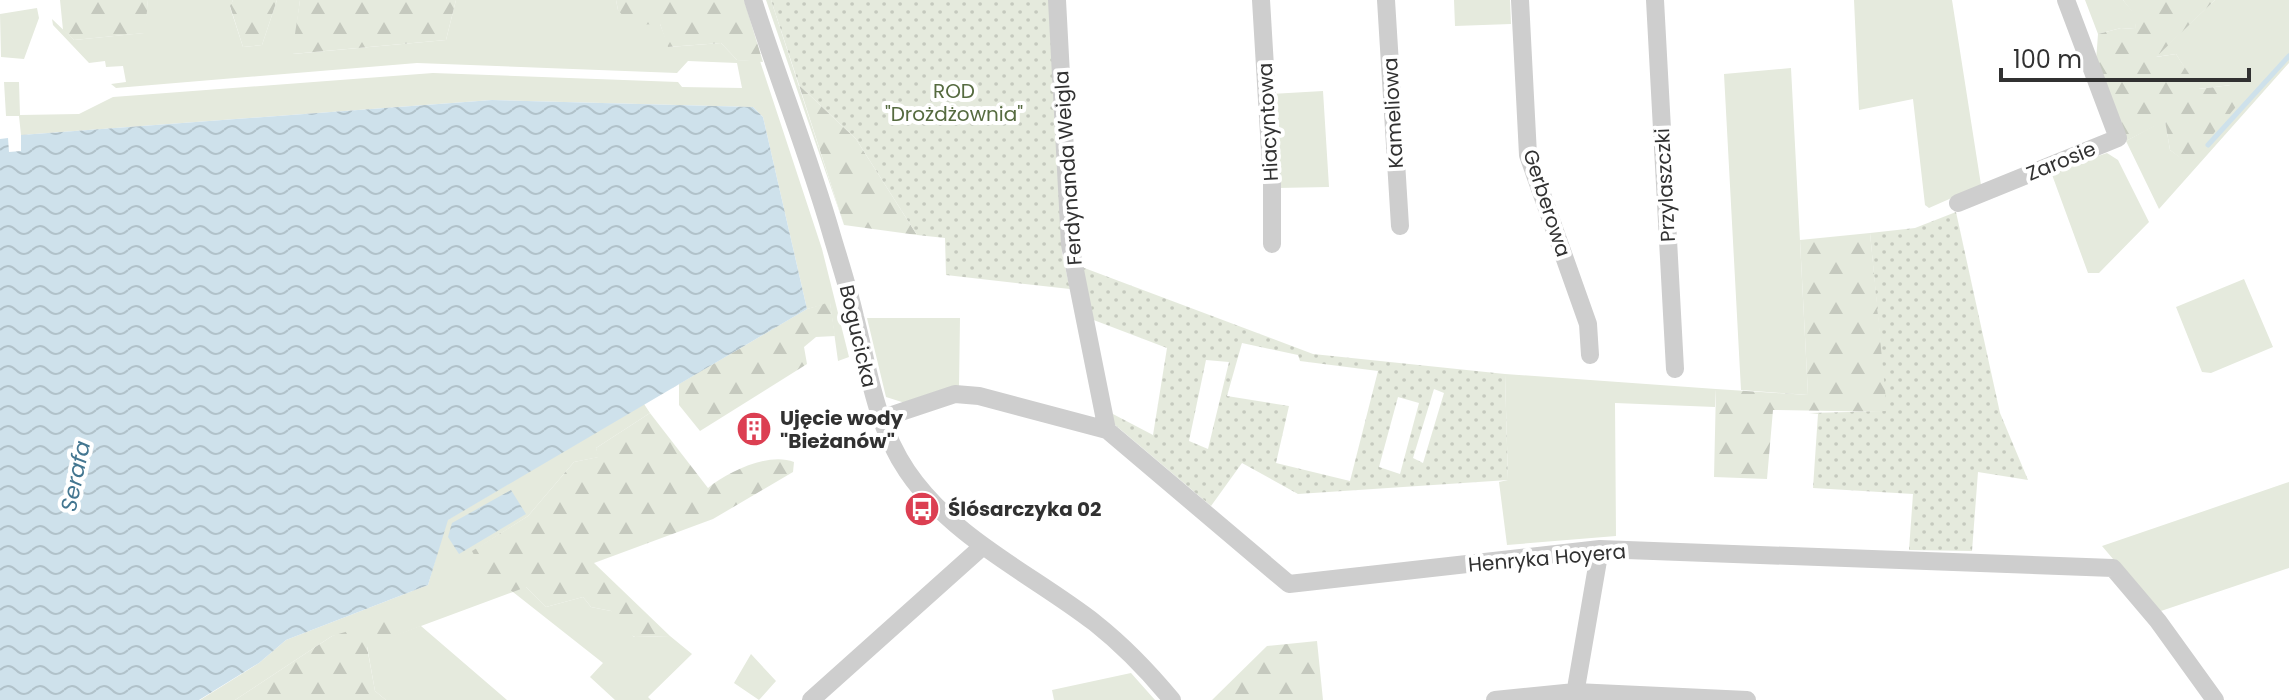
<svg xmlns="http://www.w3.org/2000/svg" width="2289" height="700" font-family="Poppins,sans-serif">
  <defs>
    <pattern id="forest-firs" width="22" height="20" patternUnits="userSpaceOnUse" patternTransform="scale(2)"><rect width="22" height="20" fill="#e5eadd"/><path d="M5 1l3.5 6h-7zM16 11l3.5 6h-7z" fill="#c5c9be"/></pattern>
    <pattern id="garden-dots" width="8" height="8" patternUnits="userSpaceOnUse" patternTransform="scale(2)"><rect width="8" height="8" fill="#e5eadd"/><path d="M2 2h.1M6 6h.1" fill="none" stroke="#c5c9be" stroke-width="1.8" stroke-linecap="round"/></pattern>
    <pattern id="water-waves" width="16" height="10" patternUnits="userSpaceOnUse" patternTransform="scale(2)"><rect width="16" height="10" fill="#cee1eb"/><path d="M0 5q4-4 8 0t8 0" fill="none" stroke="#b1c2ca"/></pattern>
  </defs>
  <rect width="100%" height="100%" fill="#fff"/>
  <path fill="#e5eadd" d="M 148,0 L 233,0 L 230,7 L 243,47 L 262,45 L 277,0 L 300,0 L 293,54 L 446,40 L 456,0 L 616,0 L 618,10 L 660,24 L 669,47 L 721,43 L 737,60 L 760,61 L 822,249 L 849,357 L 838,361 L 830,303 L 807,309 L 763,117 L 753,107 L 492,100 L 21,135 L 19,116 L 6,116 L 4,82 L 19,82 L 20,115 L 79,114 L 113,97 L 433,73 L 678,82 L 682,87 L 742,88 L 737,63 L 688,61 L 677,73 L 417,63 L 116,88 L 111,84 L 126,82 L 123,66 L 106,67 L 105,61 L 89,63 L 53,25 L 52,19 L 74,40 L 144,33 Z
    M 766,0 L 771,0 L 844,225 Z
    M 1454,0 L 1510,0 L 1511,24 L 1455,26 Z
    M 1854,0 L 1952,0 L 1981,185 L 1929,208 L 1925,205 L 1913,99 L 1859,110 Z
    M 2085,0 L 2123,0 L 2137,17 L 2135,29 L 2121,28 L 2098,34 Z
    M 2215,0 L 2289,0 L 2289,63 L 2159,209 L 2126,141 L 2165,120 L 2170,150 L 2188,163 L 2213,131 L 2231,85 L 2198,89 L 2176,54 L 2155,57 Z
    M 37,8 L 39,18 L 24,59 L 1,57 L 0,14 Z
    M 1791,68 L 1808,395 L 1741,390 L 1724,74 Z
    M 1323,91 L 1329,187 L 1277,188 L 1274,137 L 1280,133 L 1278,119 L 1273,116 L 1271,94 Z
    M 2107,153 L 2118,160 L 2149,222 L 2099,273 L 2088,273 L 2051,172 Z
    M 2244,279 L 2273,347 L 2211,373 L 2202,372 L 2176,307 Z
    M 867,318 L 960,318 L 959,387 L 905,403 L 886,397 Z
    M 1505,374 L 1716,389 L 1715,407 L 1615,403 L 1616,536 L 1507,545 L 1499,482 L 1508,480 Z
    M 644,404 L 650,413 L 596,448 L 599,457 L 574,462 L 528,516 L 473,551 L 526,587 L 546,607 L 583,597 L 591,607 L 611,611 L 634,637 L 670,636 L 692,654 L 648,697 L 651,700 L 615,700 L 590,677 L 603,663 L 513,592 L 421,626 L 507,700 L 386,700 L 375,691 L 367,646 L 420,626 L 332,636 L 235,700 L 200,700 L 259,663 L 286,640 L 428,585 L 447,520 Z
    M 2289,482 L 2289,568 L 2158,612 L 2102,546 Z
    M 751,654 L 776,681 L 759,700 L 734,683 Z
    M 1131,673 L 1155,700 L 1054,700 L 1052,690 Z"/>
  <path fill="url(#forest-firs)" d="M 60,0 L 148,0 L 145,33 L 74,40 L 63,30 Z
    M 233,0 L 277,0 L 262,45 L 243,47 L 230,6 Z
    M 300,0 L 456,0 L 446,40 L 292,54 Z
    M 616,0 L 744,0 L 763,62 L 737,60 L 721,43 L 668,47 L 660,24 L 631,25 L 618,10 Z
    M 2123,0 L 2215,0 L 2156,57 L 2176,54 L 2199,89 L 2231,85 L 2245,96 L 2188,164 L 2170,150 L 2165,121 L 2126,141 L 2096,61 L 2098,34 L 2121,28 L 2135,29 L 2136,17 Z
    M 799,85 L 856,139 L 917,235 L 844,225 Z
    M 1870,233 L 1888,412 L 1773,410 L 1767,479 L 1714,477 L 1716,389 L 1808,395 L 1800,240 Z
    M 830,302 L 835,336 L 816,337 L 804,347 L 807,364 L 700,431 L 679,405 L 679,384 L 807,309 Z
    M 650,413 L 708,488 C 728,472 768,452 794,462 L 793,472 L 713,519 L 594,563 L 670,636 L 635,637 L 615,627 L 611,611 L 591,607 L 583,597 L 546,607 L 526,587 L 513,592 L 482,571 L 472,551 L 528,516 L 574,462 L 598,457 L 596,448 Z
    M 404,614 L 421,626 L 367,647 L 375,691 L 386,700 L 235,700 L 332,636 Z
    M 1317,641 L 1323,700 L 1212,700 L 1267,646 Z"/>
  <path fill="url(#garden-dots)" fill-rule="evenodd" d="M 771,0 L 1050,0 L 1062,253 L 1070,289 L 946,275 L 945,238 L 917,235 L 856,139 L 799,85 Z
    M 1956,212 L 2000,413 L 2028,480 L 1978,472 L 1972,551 L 1909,550 L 1913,494 L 1813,488 L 1818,414 L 1809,413 L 1887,411 L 1870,233 L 1915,228 Z
    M 1079,266 L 1313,354 L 1505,374 L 1508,480 L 1298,494 L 1242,463 L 1211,506 L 1114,424 L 1111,413 L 1153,435 L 1167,348 L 1091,319 ZM 1242,343 L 1298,355 L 1300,361 L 1378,371 L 1350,481 L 1276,463 L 1289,406 L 1227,396 ZM 1206,360 L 1229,362 L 1208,449 L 1189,441 ZM 1434,389 L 1444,393 L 1423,463 L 1413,458 ZM 1398,397 L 1419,403 L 1400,474 L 1379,467 Z"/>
  <path fill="url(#water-waves)" d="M 492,100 L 753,107 L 763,117 L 807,309 L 448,520 L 428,585 L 286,640 L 259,663 L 199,700 L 0,700 L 0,139 L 8,138 L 9,152 L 21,151 L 21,135 Z
    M 511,490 L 526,514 L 459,554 L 448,537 L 452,523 Z"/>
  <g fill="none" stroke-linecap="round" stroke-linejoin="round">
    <path stroke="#cee1eb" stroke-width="5" d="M 2208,145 L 2289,56"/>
    <path stroke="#cecece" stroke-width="18" d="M 753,0 C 778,79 809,156 832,236 C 840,263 849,290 855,317 C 869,371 875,423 907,471 C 953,539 1032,574 1095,623 C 1124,646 1148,671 1172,700
      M 1057,0 L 1070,245 L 1107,430
      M 1261,0 L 1272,184 L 1272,244
      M 1386,0 L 1400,226
      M 1520,0 L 1528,155 L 1588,324 L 1590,355
      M 1655,0 L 1675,369
      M 1958,203 L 2118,138 L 2066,0
      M 880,419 L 955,394 L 979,396 L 1107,430 L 1289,584 L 1600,549 L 2113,568 L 2158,621 L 2215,700
      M 811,700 L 983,546
      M 1495,700 L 1575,692 L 1747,700
      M 1574,700 L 1600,549"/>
  </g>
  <defs>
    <symbol id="building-disc" viewBox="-11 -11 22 22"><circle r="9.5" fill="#dc3f52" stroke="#fff"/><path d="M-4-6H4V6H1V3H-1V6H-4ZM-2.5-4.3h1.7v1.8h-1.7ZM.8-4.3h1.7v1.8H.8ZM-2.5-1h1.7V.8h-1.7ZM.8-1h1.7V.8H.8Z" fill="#fff"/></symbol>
    <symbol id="bus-disc" viewBox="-11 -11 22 22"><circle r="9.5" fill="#dc3f52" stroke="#fff"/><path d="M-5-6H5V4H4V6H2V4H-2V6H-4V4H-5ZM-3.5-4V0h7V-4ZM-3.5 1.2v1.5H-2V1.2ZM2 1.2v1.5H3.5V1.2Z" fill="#fff"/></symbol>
  </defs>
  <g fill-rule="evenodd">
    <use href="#building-disc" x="734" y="409" width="40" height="40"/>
    <use href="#bus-disc" x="902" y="489" width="40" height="40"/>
  </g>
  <g text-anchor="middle" stroke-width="8" stroke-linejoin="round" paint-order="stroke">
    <g font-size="20" fill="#566b40" stroke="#fff">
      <text x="954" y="98">ROD<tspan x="954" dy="23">"Drożdżownia"</tspan></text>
    </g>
    <g font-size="20" fill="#313131" stroke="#fff">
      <text transform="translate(1393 113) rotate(-93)" y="7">Kameliowa</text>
      <text transform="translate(1268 122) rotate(-93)" y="7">Hiacyntowa</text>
      <text transform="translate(2061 161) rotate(-22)" y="7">Zarosie</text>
      <text transform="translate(1068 168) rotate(-94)" y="7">Ferdynanda Weigla</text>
      <text transform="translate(1665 185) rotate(-93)" y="7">Przylaszczki</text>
      <text transform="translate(1547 203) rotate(72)" y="7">Gerberowa</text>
      <text transform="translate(858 336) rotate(77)" y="7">Bogucicka</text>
      <text transform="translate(1547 558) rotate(-5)" y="7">Henryka Hoyera</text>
    </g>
    <g font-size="20" font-weight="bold" fill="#313131" stroke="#fff" text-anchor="start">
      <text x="780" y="425">Ujęcie wody<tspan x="780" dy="23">"Bieżanów"</tspan></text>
      <text x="948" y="516">Ślósarczyka 02</text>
    </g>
    <g font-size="22" font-style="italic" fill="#437690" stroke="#fff">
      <text transform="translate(75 476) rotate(-78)" y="8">Serafa</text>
    </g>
  </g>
  <path d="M2001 68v12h248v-12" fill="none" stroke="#313131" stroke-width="4"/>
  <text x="2013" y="68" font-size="24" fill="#313131" stroke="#ffffff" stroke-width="6" paint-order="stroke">100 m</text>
</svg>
